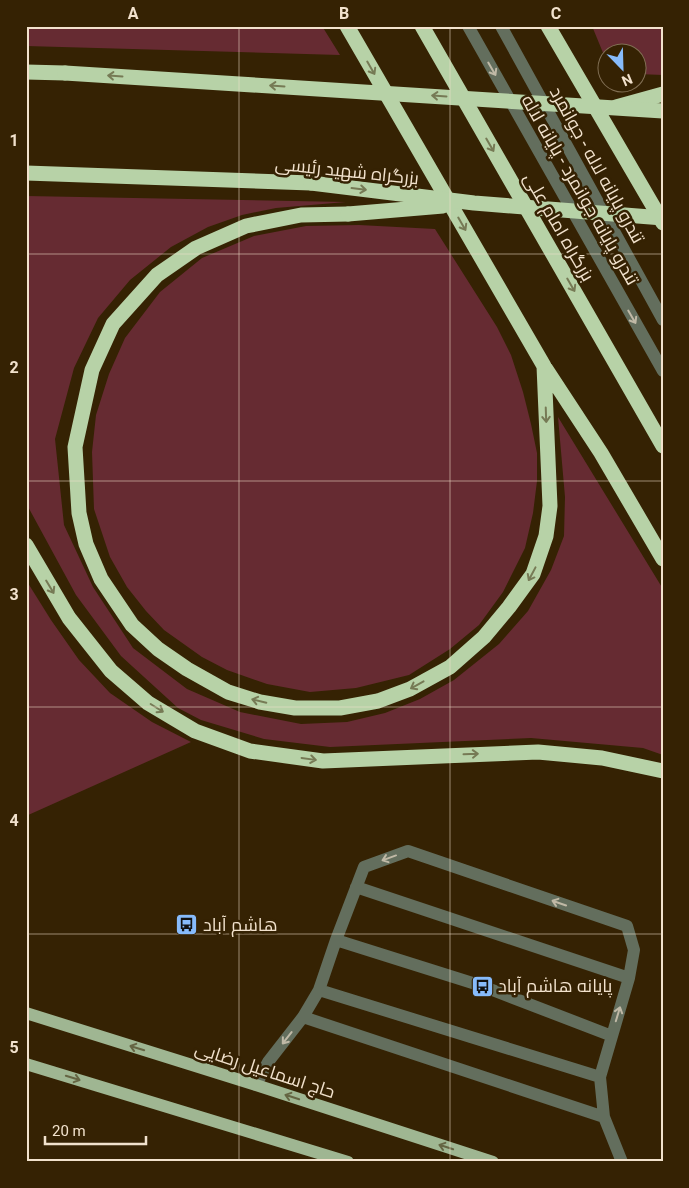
<svg xmlns="http://www.w3.org/2000/svg" width="689" height="1188" font-family="Roboto,Cairo,sans-serif">
  <rect width="100%" height="100%" fill="#352203"/>
  <path fill="#662b32" d="M 26,26 L 322,26 L 340,55 L 26,46 Z
    M 592,26 L 663,26 L 663,75 L 637,74 L 636,52 L 606,52 L 606,60 Z
    M 26,196 L 346,202 L 276,208 L 242,215 L 208,227 L 171,247 L 130,280 L 98,318 L 74,368 L 55,439 L 64,525 L 93,587 L 133,648 L 187,689 L 240,712 L 301,724 L 347,722 L 385,713 L 420,699 L 454,680 L 499,644 L 528,611 L 551,570 L 564,536 L 565,497 L 558,417 L 663,589 L 663,755 L 643,748 L 531,738 L 330,747 L 264,739 L 201,720 L 178,708 L 121,656 L 76,595 L 26,503 Z
    M 359,225 L 435,229 L 497,327 L 511,355 L 523,392 L 531,424 L 537,453 L 537,481 L 533,513 L 525,548 L 503,592 L 479,625 L 450,649 L 409,675 L 356,688 L 310,692 L 267,684 L 227,670 L 202,657 L 164,630 L 146,611 L 127,587 L 110,557 L 94,509 L 92,452 L 96,415 L 109,374 L 125,338 L 160,292 L 202,258 L 254,236 L 306,226 Z
    M 26,580 L 51,620 L 79,660 L 110,693 L 152,722 L 191,742 L 26,816 Z"/>
  <g fill="none" stroke-linecap="round" stroke-linejoin="round">
    <path stroke="#636e5d" stroke-width="12" d="M 468,26 L 663,371
      M 501,26 L 663,320
      M 356,887 L 629,978
      M 336,940 L 482,986 L 612,1036
      M 319,990 L 600,1077
      M 303,1017 L 604,1117
      M 256,1085 L 268,1062 L 303,1017 L 319,990 L 336,940 L 364,867 L 408,851 L 627,926 L 634,950 L 629,978 L 600,1077 L 604,1117 L 622,1162"/>
    <path stroke="#9fb692" stroke-width="12" d="M 26,1013 L 256,1085 L 493,1162
      M 26,1064 L 348,1162"/>
    <path stroke="#b7d2a7" stroke-width="15" d="M 347,26 L 544,366 L 601,453 L 663,559
      M 422,26 L 663,446
      M 548,26 L 663,223
      M 26,72 L 65,73
      M 616,107 L 663,94
      M 26,173 L 311,183
      M 348,214 L 301,215 L 246,226 L 196,248 L 157,275 L 113,324 L 92,370 L 75,447 L 79,513 L 86,544 L 101,579 L 132,625 L 158,649 L 187,669 L 228,692 L 260,702 L 295,708 L 340,708 L 378,701 L 410,689 L 450,667 L 484,637 L 509,607 L 533,574 L 546,536 L 550,506 L 544,366
      M 26,545 L 69,618 L 111,671 L 148,703 L 195,731 L 250,751 L 323,761 L 538,752 L 602,758 L 663,771"/>
    <path stroke="#b7d2a7" stroke-width="15" d="M 65,73 L 663,111
      M 311,183 L 474,203 L 663,218
      M 348,214 L 443,206"/>
  </g>
  <defs><path id="oneway-shaft" d="M-6 0H5M1.5-3L5.5 0L1.5 3" fill="none" stroke-width="1.6" stroke-linecap="round" stroke-linejoin="round" transform="scale(1.25)"/></defs>
  <g stroke="#767a55">
    <use href="#oneway-shaft" transform="translate(371 68) rotate(60)"/>
    <use href="#oneway-shaft" transform="translate(115 76) rotate(-176)"/>
    <use href="#oneway-shaft" transform="translate(277 86) rotate(-176)"/>
    <use href="#oneway-shaft" transform="translate(439 96) rotate(-176)"/>
    <use href="#oneway-shaft" transform="translate(490 145) rotate(60)"/>
    <use href="#oneway-shaft" transform="translate(359 189) rotate(7)"/>
    <use href="#oneway-shaft" transform="translate(462 224) rotate(60)"/>
    <use href="#oneway-shaft" transform="translate(571 285) rotate(60)"/>
    <use href="#oneway-shaft" transform="translate(546 415) rotate(88)"/>
    <use href="#oneway-shaft" transform="translate(532 574) rotate(118)"/>
    <use href="#oneway-shaft" transform="translate(50 587) rotate(59)"/>
    <use href="#oneway-shaft" transform="translate(417 685) rotate(151)"/>
    <use href="#oneway-shaft" transform="translate(259 701) rotate(-166)"/>
    <use href="#oneway-shaft" transform="translate(157 708) rotate(32)"/>
    <use href="#oneway-shaft" transform="translate(471 754) rotate(-2)"/>
    <use href="#oneway-shaft" transform="translate(309 759) rotate(8)"/>
  </g>
  <g stroke="#c0b9a6">
    <use href="#oneway-shaft" transform="translate(492 69) rotate(60)"/>
    <use href="#oneway-shaft" transform="translate(632 317) rotate(60)"/>
    <use href="#oneway-shaft" transform="translate(389 858) rotate(160)"/>
    <use href="#oneway-shaft" transform="translate(559 903) rotate(-161)"/>
    <use href="#oneway-shaft" transform="translate(618 1014) rotate(-73)"/>
    <use href="#oneway-shaft" transform="translate(287 1038) rotate(128)"/>
  </g>
  <g stroke="#656543">
    <use href="#oneway-shaft" transform="translate(137 1048) rotate(-163)"/>
    <use href="#oneway-shaft" transform="translate(73 1078) rotate(17)"/>
    <use href="#oneway-shaft" transform="translate(292 1097) rotate(-162)"/>
    <use href="#oneway-shaft" transform="translate(446 1147) rotate(-162)"/>
  </g>
  <path fill="none" stroke="#f2e2cd" stroke-width="1" stroke-opacity="0.55" d="M 239,26 L 239,1162M 450,26 L 450,1162M 26,254 L 663,254M 26,481 L 663,481M 26,707 L 663,707M 26,934 L 663,934"/>
  <defs>
    <symbol id="bus-square" viewBox="-11 -11 22 22"><rect x="-9" y="-9" width="18" height="18" rx="4" fill="#87bbfb" stroke="#352203"/><path d="M-5-6H5V4H4V6H2V4H-2V6H-4V4H-5ZM-3.5-4V0h7V-4ZM-3.5 1.2v1.5H-2V1.2ZM2 1.2v1.5H3.5V1.2Z" fill="#111"/></symbol>
  </defs>
  <g fill-rule="evenodd">
    <use href="#bus-square" x="174" y="912" width="25" height="25"/>
    <use href="#bus-square" x="470" y="974" width="25" height="25"/>
  </g>
  <g text-anchor="middle" stroke-width="5" stroke-linejoin="round" paint-order="stroke">
    <g font-size="18" fill="#f2e2cd" stroke="#352203">
      <text transform="translate(597 165) rotate(61)" y="6">تندرو پایانه لاله - جوانمرد</text>
      <text transform="translate(347 171) rotate(6)" y="6">بزرگراه شهید رئیسی</text>
      <text transform="translate(580 190) rotate(60)" y="6">تندرو پایانه جوانمرد - پایانه لاله</text>
      <text transform="translate(559 227) rotate(60)" y="6">بزرگراه امام علی</text>
      <text transform="translate(265 1070) rotate(18)" y="6">حاج اسماعیل رضایی</text>
    </g>
    <g font-size="18" fill="#f2e2cd" stroke="#352203" text-anchor="start">
      <text x="203" y="931">هاشم آباد</text>
      <text x="498" y="992">پایانه هاشم آباد</text>
    </g>
  </g>
  <rect width="689" height="1188" fill="none" stroke="#352203" stroke-width="55"/>
  <g transform="translate(622 68) rotate(157)"><circle r="24" fill="#352203" stroke="#816f54"/>
  <path d="M0-4L9 19L0 12L-9 19Z" fill="#87bbfb"/>
  <text y="-8" font-size="14" font-weight="bold" text-anchor="middle" fill="#f2e2cd">N</text>
  </g>
  <path d="M45 1136v8h101v-8" fill="none" stroke="#f2e2cd" stroke-width="2.5"/>
  <text x="52" y="1136" font-size="15" fill="#f2e2cd" stroke="#352203" stroke-width="4" paint-order="stroke">20 m</text>
  <rect x="28" y="28" width="634" height="1132" fill="none" stroke="#f2e2cd" stroke-width="2"/>
  <g font-size="16" text-anchor="middle" font-weight="bold" fill="#f2e2cd">
    <text x="133" y="19">A</text>
    <text x="344" y="19">B</text>
    <text x="556" y="19">C</text>
    <text x="14" y="146">1</text>
    <text x="14" y="373">2</text>
    <text x="14" y="600">3</text>
    <text x="14" y="826">4</text>
    <text x="14" y="1053">5</text>
  </g>
</svg>
